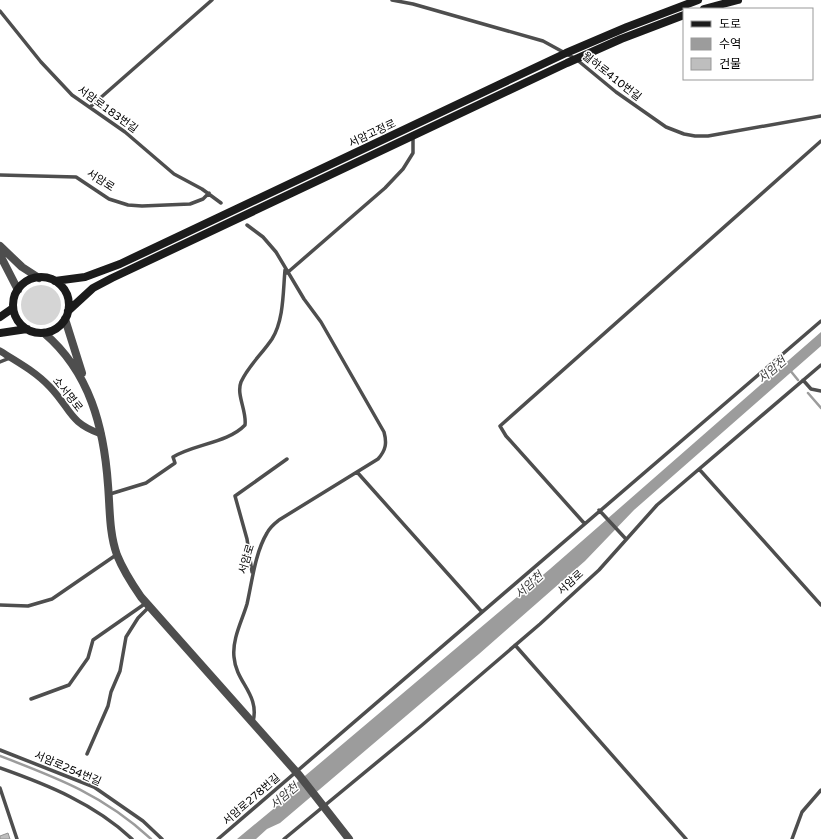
<svg xmlns="http://www.w3.org/2000/svg" width="821" height="839" font-family="'Varela Round','Noto Sans KR',sans-serif">
  <rect width="100%" height="100%" fill="#fff"/>
  <path fill="#d5d5d5" d="M21 305a20 20 0 1 1 40 0a20 20 0 1 1-40 0Z"/>
  <path fill="#9c9c9c" d="M 821,332 L 821,346 L 634,510 L 585,561 L 479,654 L 280,823 L 267,829 L 256,839 L 237,839 L 289,796 L 290,789 L 293,786 L 550,569 Z"/>
  <g fill="none" stroke-linecap="round" stroke-linejoin="round">
    <path stroke="#9c9c9c" stroke-width="2.5" d="M 789,369 L 798,380
      M 808,393 L 821,408
      M 0,756 C 58,778 105,796 151,839"/>
  </g>
  <path fill="#bebebe" stroke="#929292" d="M 8,833 L 10,839 L 0,839 L 0,836 Z"/>
  <g fill="none" stroke-linecap="round" stroke-linejoin="round">
    <path stroke="#4e4e4e" stroke-width="3.5" d="M 392,0 L 413,4 L 543,41 L 576,59 L 616,92 L 666,127 L 684,134 L 695,136 L 708,136 L 821,116
      M 0,11 L 41,62 L 72,95 L 125,132 L 174,174 L 202,189 L 221,203
      M 90,107 L 212,0
      M 0,175 L 76,177 L 109,199 L 128,205 L 142,206 L 190,204 L 203,199 L 209,193
      M 247,225 L 263,237 L 276,252 L 304,299 L 321,322 L 384,432 C 387,443 386,450 378,459 L 279,520 C 274,524 270,527 267,533 C 255,553 252,582 247,604 C 242,621 232,639 234,657 C 236,683 260,694 253,722
      M 287,273 L 385,188 L 403,169 L 413,153 L 413,136
      M 0,362 L 10,358
      M 803,380 L 811,389 L 821,391
      M 699,469 L 821,605
      M 357,472 L 482,612
      M 110,494 L 146,483 L 175,463 L 173,457 C 194,444 228,443 245,425 C 247,411 236,395 241,382 C 248,366 262,354 272,339 C 284,320 283,291 285,270
      M 599,510 L 625,538
      M 584,523 L 506,436 L 500,426 L 821,141
      M 252,572 L 247,539 L 235,496 L 287,459
      M 0,605 L 28,606 L 52,599 L 116,555
      M 515,645 L 686,839
      M 31,699 L 69,685 L 88,658 L 93,640 L 146,603
      M 0,750 L 94,787 L 143,821 L 162,839
      M 87,754 L 108,706 L 111,692 L 120,671 L 126,637 L 138,618 L 149,607
      M 0,768 C 48,785 95,804 132,839
      M 0,788 L 17,839
      M 218,839 L 821,321
      M 284,839 L 421,726 L 540,624 L 599,570 L 657,505 L 821,365
      M 792,839 L 802,812 L 821,790"/>
    <path stroke="#4e4e4e" stroke-width="7" d="M 0,351 C 18,362 36,372 50,387 C 71,409 69,423 101,434"/>
    <path stroke="#4e4e4e" stroke-width="8" d="M 0,246 L 22,267 L 39,278
      M 0,255 L 18,290
      M 65,319 L 82,373
      M 44,333 C 90,372 104,428 108,485 C 110,508 109,533 117,555 C 123,570 132,584 141,597 L 299,775 L 349,839"/>
    <path stroke="#1b1b1b" stroke-width="8" d="M 704,9 L 738,0
      M13 305a28 28 0 1 1 56 0a28 28 0 1 1-56 0Z
      M 55,281 L 85,277 L 120,264 L 566,53 L 627,27 L 698,0
      M 68,311 L 93,288 L 112,278 L 567,63 L 621,39 L 684,15
      M 0,317 L 13,308
      M 0,333 L 27,329"/>
  </g>
  <g text-anchor="middle" stroke-width="3" stroke-linejoin="round" paint-order="stroke">
    <g font-size="11" fill="#000" stroke="#fff">
      <text transform="translate(612 76) rotate(38)" y="4">월하로410번길</text>
      <text transform="translate(108 109) rotate(36)" y="4">서암로183번길</text>
      <text transform="translate(372 133) rotate(-25)" y="4">서암고정로</text>
      <text transform="translate(101 180) rotate(33)" y="4">서암로</text>
      <text transform="translate(68 394) rotate(51)" y="4">소서명로</text>
      <text transform="translate(246 559) rotate(-73)" y="4">서암로</text>
      <text transform="translate(570 582) rotate(-42)" y="4">서암로</text>
      <text transform="translate(68 768) rotate(23)" y="4">서암로254번길</text>
      <text transform="translate(251 799) rotate(-41)" y="4">서암로278번길</text>
    </g>
    <g font-size="12" font-style="italic" fill="#3d3d3d" stroke="#fff">
      <text transform="translate(772 370) rotate(-41)" y="4">서암천</text>
      <text transform="translate(529 585) rotate(-42)" y="4">서암천</text>
      <text transform="translate(284 796) rotate(-40)" y="4">서암천</text>
    </g>
  </g>
  <rect x="683" y="8" width="130" height="72" fill="#ffffff" stroke="#999999"/>
  <rect x="691" y="21" width="20" height="6" fill="#1b1b1b" stroke="#999999"/>
  <text x="719" y="28" font-size="12" fill="#000000">도로</text>
  <rect x="691" y="38" width="20" height="12" fill="#9c9c9c" stroke="#999999"/>
  <text x="719" y="48" font-size="12" fill="#000000">수역</text>
  <rect x="691" y="58" width="20" height="12" fill="#bebebe" stroke="#999999"/>
  <text x="719" y="68" font-size="12" fill="#000000">건물</text>
</svg>
